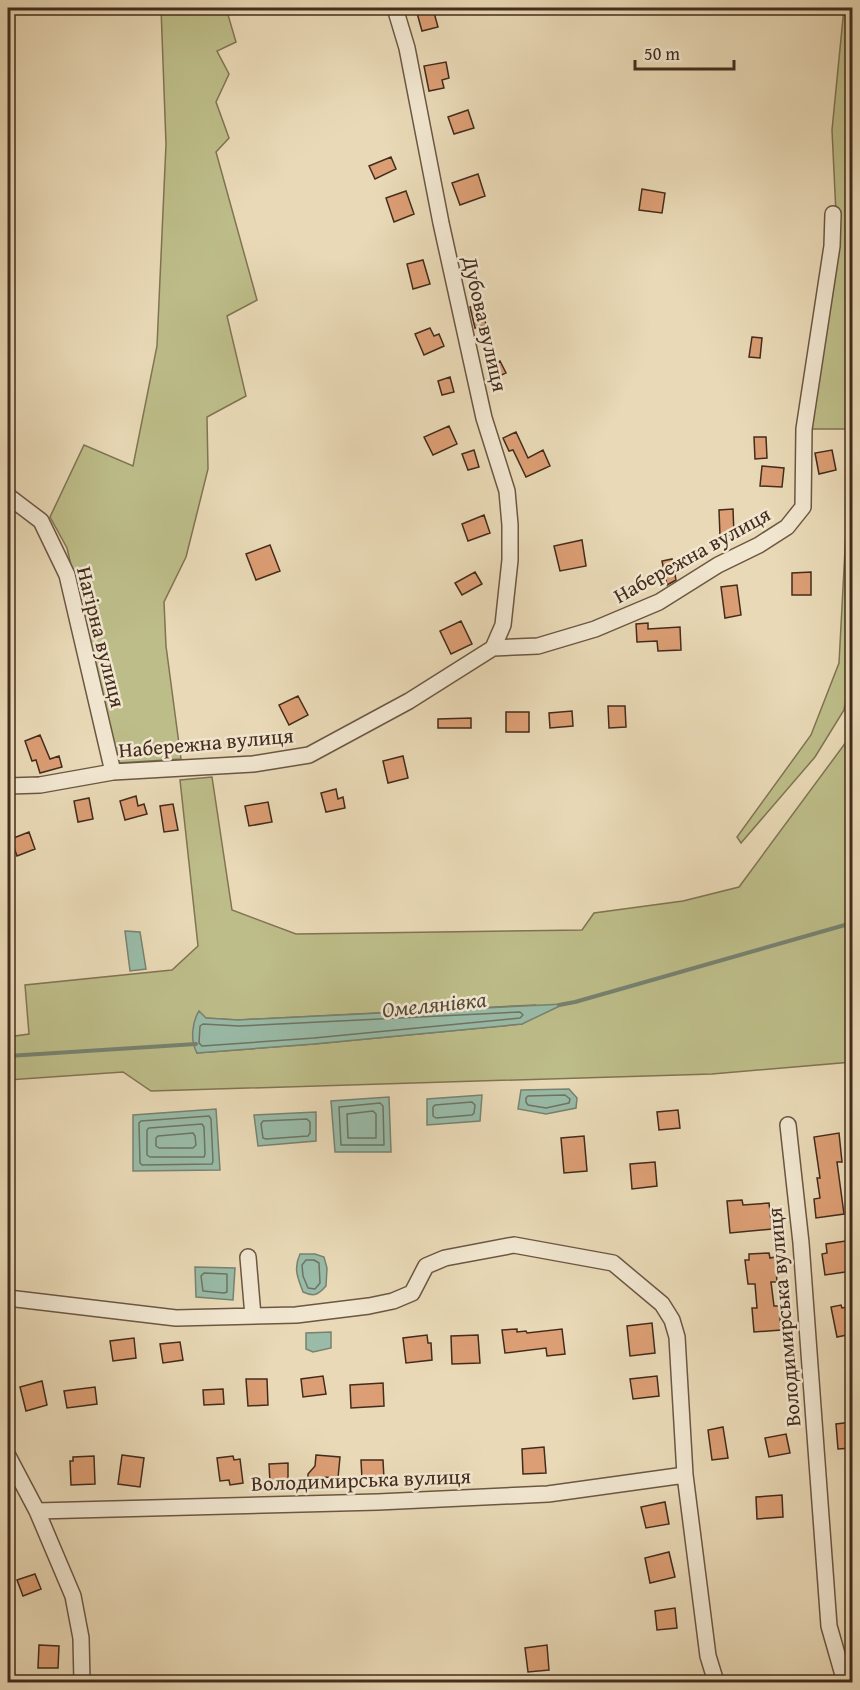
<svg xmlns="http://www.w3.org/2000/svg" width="860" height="1690" font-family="'Gentium Book Plus',serif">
  <rect width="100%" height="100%" fill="#e9d9b6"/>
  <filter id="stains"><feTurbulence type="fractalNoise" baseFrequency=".00333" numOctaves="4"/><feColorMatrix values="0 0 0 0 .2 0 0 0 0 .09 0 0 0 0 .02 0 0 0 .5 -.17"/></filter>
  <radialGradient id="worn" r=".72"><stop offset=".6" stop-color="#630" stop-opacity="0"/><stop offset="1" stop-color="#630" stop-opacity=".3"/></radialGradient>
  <path fill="#bdbd89" stroke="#807453" stroke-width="1.5" fill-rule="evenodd" d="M 161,8 L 226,8 L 236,42 L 217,51 L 229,74 L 216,102 L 229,138 L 216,152 L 257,300 L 227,316 L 246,396 L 207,417 L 208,469 L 186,557 L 164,602 L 166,646 L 181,759 L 117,763 L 67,548 L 50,517 L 84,445 L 133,466 L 157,346 L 166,144 Z
    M 844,8 L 852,8 L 852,429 L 807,429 L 836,214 L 832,130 Z
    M 846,531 L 852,537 L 852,666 L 844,710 L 815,757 L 741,843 L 737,837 L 811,735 L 839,663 Z
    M 852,734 L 852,1062 L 712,1074 L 151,1091 L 123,1072 L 8,1080 L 8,1037 L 29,1034 L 25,985 L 172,970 L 198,946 L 180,780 L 212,777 L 232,910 L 296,934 L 582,930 L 594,913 L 683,901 L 739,887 ZM 535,1005 L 522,1024 L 314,1044 L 197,1053 L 205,1018 L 238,1020 Z"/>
  <path fill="#99bba8" stroke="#778270" stroke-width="1.5" d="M 125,931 L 140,932 L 146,969 L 130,971 Z
    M 564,1004 L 522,1024 L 314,1044 L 197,1053 C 190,1041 192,1022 199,1011 L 206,1018 L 238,1020 Z
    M 569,1089 L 577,1098 L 576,1108 L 546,1114 L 518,1109 L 521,1090 Z
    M 482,1095 L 480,1121 L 427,1125 L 427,1099 Z
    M 389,1097 L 391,1152 L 335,1152 L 331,1101 Z
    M 216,1109 L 220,1170 L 133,1171 L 133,1115 Z
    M 316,1112 L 316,1141 L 258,1146 L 254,1115 Z
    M 300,1254 L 315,1254 L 324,1257 L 327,1268 L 326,1286 C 318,1295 314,1297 303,1292 C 298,1278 293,1269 300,1254 Z
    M 195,1267 L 235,1268 L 233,1300 L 196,1297 Z
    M 331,1332 L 331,1348 L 313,1352 L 306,1349 L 306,1333 Z"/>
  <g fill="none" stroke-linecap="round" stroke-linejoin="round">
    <path stroke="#6e7462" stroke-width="1.5" d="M 520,1012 L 523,1015 L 520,1018 L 314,1038 L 202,1046 L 199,1043 L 200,1026 L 203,1024 L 239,1026 Z
      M 565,1095 L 570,1099 L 569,1103 L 546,1108 L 528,1105 L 526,1102 L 526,1098 L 528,1096 Z
      M 472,1102 L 475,1105 L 474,1113 L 472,1115 L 436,1118 L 433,1116 L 433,1107 L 435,1105 Z
      M 380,1103 L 383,1106 L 384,1145 L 341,1145 L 339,1107 Z
      M 373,1111 L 376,1114 L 376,1138 L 348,1138 L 347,1114 Z
      M 209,1116 L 211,1119 L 213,1161 L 212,1164 L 142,1165 L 140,1163 L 139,1123 L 141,1121 Z
      M 307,1119 L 310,1122 L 310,1133 L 308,1136 L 266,1139 L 263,1138 L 261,1124 L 263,1121 Z
      M 202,1124 L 204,1127 L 205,1154 L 204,1157 L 150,1157 L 147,1155 L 147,1130 L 149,1128 Z
      M 193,1133 L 195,1136 L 196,1145 L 193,1148 L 159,1148 L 156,1146 L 156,1138 L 158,1136 Z
      M 306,1260 L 314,1260 L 319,1263 L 320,1283 L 315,1289 L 308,1288 L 303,1276 L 302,1265 Z
      M 204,1273 L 227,1274 L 227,1292 L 224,1293 L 203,1291 L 201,1276 Z"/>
    <path stroke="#778270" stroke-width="4" d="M 559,1005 L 575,1002 L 852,923
      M 8,1056 L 196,1044"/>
  </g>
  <path fill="#dc9e74" stroke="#432c1d" stroke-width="1.5" d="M 433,9 L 438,27 L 422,31 L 417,13 Z
    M 446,62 L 449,78 L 442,80 L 444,88 L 429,91 L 424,66 Z
    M 468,110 L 474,128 L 454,134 L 448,117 Z
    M 391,157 L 396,169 L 375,179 L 369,166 Z
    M 478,174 L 485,196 L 460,205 L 452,183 Z
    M 642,189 L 665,193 L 662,213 L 639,210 Z
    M 406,191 L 414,214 L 394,222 L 386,198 Z
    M 423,260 L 430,284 L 413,289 L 407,264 Z
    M 481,304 L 486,325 L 475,328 L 470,307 Z
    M 430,328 L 434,336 L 439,334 L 444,346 L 424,355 L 415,334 Z
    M 752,337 L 762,338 L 760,358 L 749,357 Z
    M 500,361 L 506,373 L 495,378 L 489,366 Z
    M 450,377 L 454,392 L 442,395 L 438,381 Z
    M 449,426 L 457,444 L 433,455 L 424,437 Z
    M 516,432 L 528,458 L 543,450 L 550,466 L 526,477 L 513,450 L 509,451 L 503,438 Z
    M 754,437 L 766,437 L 767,458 L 755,459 Z
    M 474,450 L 479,467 L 468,470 L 462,454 Z
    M 832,450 L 836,470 L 819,474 L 815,453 Z
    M 762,466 L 784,468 L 782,487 L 760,486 Z
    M 733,509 L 734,535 L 720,536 L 719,510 Z
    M 484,515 L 490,533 L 468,541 L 462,524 Z
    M 582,540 L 586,566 L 560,571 L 554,546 Z
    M 270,545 L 280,571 L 256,580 L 246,554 Z
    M 672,559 L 676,580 L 667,585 L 662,561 Z
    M 475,572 L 482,584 L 462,595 L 455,583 Z
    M 811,572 L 811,595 L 792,595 L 792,573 Z
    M 737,585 L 741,615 L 725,618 L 721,587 Z
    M 461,621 L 472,644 L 451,654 L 440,631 Z
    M 648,623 L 648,629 L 680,627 L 681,650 L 658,651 L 657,641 L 637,642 L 636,624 Z
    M 298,696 L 308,715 L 289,725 L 279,705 Z
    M 608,706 L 625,706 L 626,727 L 609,728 Z
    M 572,711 L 573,726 L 550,728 L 549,713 Z
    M 506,712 L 529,712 L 529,732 L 506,732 Z
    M 471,718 L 471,728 L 438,728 L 438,719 Z
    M 40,735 L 50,759 L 59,756 L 62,767 L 40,773 L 36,760 L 32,761 L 25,741 Z
    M 403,756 L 408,778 L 388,783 L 383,761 Z
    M 336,789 L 338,799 L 343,797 L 345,808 L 326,812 L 321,793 Z
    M 136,796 L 138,806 L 144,804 L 147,814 L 125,820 L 120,801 Z
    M 89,798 L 93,819 L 78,822 L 74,801 Z
    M 268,802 L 272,822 L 249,826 L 245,806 Z
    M 173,804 L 178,830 L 164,832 L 160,806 Z
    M 29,832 L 35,849 L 17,856 L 11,839 Z
    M 678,1110 L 680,1128 L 659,1130 L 657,1112 Z
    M 839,1133 L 842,1162 L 837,1162 L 844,1214 L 816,1218 L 814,1199 L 820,1198 L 817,1178 L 820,1178 L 814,1137 Z
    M 584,1136 L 587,1171 L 564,1173 L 561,1138 Z
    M 655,1162 L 657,1186 L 632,1189 L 630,1164 Z
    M 742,1200 L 743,1205 L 769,1203 L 772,1229 L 730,1233 L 727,1201 Z
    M 852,1240 L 852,1271 L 825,1275 L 822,1254 L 827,1253 L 826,1244 Z
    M 769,1253 L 770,1258 L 775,1257 L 777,1282 L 771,1282 L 774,1306 L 779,1306 L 781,1330 L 754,1332 L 752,1308 L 757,1308 L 755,1284 L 748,1284 L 745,1260 L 749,1260 L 749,1254 Z
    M 841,1305 L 842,1308 L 852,1306 L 852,1334 L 837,1337 L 831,1307 Z
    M 652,1323 L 655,1353 L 630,1356 L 627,1326 Z
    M 517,1329 L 517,1332 L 526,1331 L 527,1333 L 562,1329 L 565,1354 L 547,1356 L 546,1348 L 505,1353 L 502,1330 Z
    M 427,1335 L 428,1343 L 431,1343 L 432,1360 L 406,1363 L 403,1338 Z
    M 478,1335 L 480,1363 L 452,1364 L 451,1336 Z
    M 134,1338 L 136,1358 L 113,1361 L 110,1341 Z
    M 180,1342 L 183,1360 L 163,1363 L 160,1344 Z
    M 323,1376 L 326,1394 L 303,1397 L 301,1379 Z
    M 657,1376 L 659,1396 L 633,1399 L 630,1379 Z
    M 246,1379 L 267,1379 L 268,1405 L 248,1406 Z
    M 42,1381 L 47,1405 L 26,1411 L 20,1387 Z
    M 383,1383 L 384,1406 L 351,1408 L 350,1385 Z
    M 95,1387 L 97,1404 L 67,1408 L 64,1391 Z
    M 223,1389 L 224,1404 L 204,1405 L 203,1390 Z
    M 852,1422 L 852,1448 L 838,1449 L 836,1424 Z
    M 723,1427 L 728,1458 L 712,1460 L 708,1430 Z
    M 786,1434 L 790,1453 L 769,1457 L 765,1438 Z
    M 544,1447 L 546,1473 L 523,1474 L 522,1449 Z
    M 122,1455 L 144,1458 L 140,1487 L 118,1484 Z
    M 316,1455 L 340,1457 L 338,1478 L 323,1477 L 316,1484 L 309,1482 L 308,1478 L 308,1474 L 315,1466 Z
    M 94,1456 L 95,1484 L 71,1485 L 70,1461 L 73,1461 L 73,1457 Z
    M 233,1456 L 234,1460 L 240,1459 L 243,1483 L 230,1485 L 229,1480 L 220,1481 L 217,1458 Z
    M 361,1460 L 383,1460 L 384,1479 L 362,1480 Z
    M 288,1463 L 288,1482 L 270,1482 L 269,1464 Z
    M 782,1495 L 783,1517 L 757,1519 L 756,1497 Z
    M 665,1502 L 669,1524 L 646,1528 L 641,1507 Z
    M 669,1552 L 675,1577 L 650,1583 L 645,1558 Z
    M 35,1574 L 41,1589 L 23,1596 L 17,1580 Z
    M 675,1608 L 677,1628 L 657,1630 L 655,1611 Z
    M 39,1645 L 59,1646 L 58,1668 L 38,1668 Z
    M 547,1645 L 549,1670 L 528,1672 L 525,1648 Z"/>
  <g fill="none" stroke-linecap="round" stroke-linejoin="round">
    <defs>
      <path id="minor" d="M 395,8 L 407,48 L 441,223 L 484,418 L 507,491 L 510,525 L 510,560 L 503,625 L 493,648
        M 8,496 L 41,521 L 67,575 L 113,772
        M 8,786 L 40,785 L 113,772 L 253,764 L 309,755 L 409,701 L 493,648 L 538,646 L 595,629 L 659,602 L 718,565 L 759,545 L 787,527 L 803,507 L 804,429 L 832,246 L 833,214
        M 788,1125 L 801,1243 L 829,1626 L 845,1682
        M 248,1257 L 253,1316
        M 8,1298 L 176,1318 L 296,1315 L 369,1306 L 393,1301 L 412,1293 L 426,1266 L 445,1258 L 514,1245 L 613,1263 L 662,1304 L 672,1320 L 677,1337 L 685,1475
        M 8,1456 L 37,1511 L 73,1596 L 81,1638 L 82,1682
        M 37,1511 L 378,1502 L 548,1494 L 685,1475 L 708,1656 L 716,1682"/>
    </defs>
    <use href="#minor" stroke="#6c5743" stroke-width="18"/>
    <use href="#minor" stroke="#f1e6d0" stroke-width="15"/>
  </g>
  <g text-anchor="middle" stroke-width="5" stroke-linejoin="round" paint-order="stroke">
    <g font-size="21" fill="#432c1d" stroke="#f1e6d0">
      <text transform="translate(485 324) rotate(77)" y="7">Дубова вулиця</text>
      <text transform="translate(692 555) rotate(-29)" y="7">Набережна вулиця</text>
      <text transform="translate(101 637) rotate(76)" y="7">Нагірна вулиця</text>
      <text transform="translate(206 743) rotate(-5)" y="7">Набережна вулиця</text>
      <text transform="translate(784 1317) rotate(-95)" y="7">Володимирська вулиця</text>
      <text transform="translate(361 1480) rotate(-2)" y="7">Володимирська вулиця</text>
    </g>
    <g font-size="22" font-style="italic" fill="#544939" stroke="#f1e6d0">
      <text transform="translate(434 1004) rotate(-6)" y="8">Омелянівка</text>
    </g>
  </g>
  <rect width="860" height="1690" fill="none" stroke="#e9d9b6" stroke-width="30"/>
  <rect x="9" y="9" width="842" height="1672" fill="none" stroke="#432c1d" stroke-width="3"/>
  <rect x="15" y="15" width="830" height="1660" fill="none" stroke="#432c1d" stroke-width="1.5"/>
  <path d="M635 60v9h99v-9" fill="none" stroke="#432c1d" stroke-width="3"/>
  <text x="644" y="60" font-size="18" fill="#432c1d" stroke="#f1e6d0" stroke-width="4.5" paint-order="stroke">50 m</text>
  <rect width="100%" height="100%" filter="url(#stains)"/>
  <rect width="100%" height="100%" fill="url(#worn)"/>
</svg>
